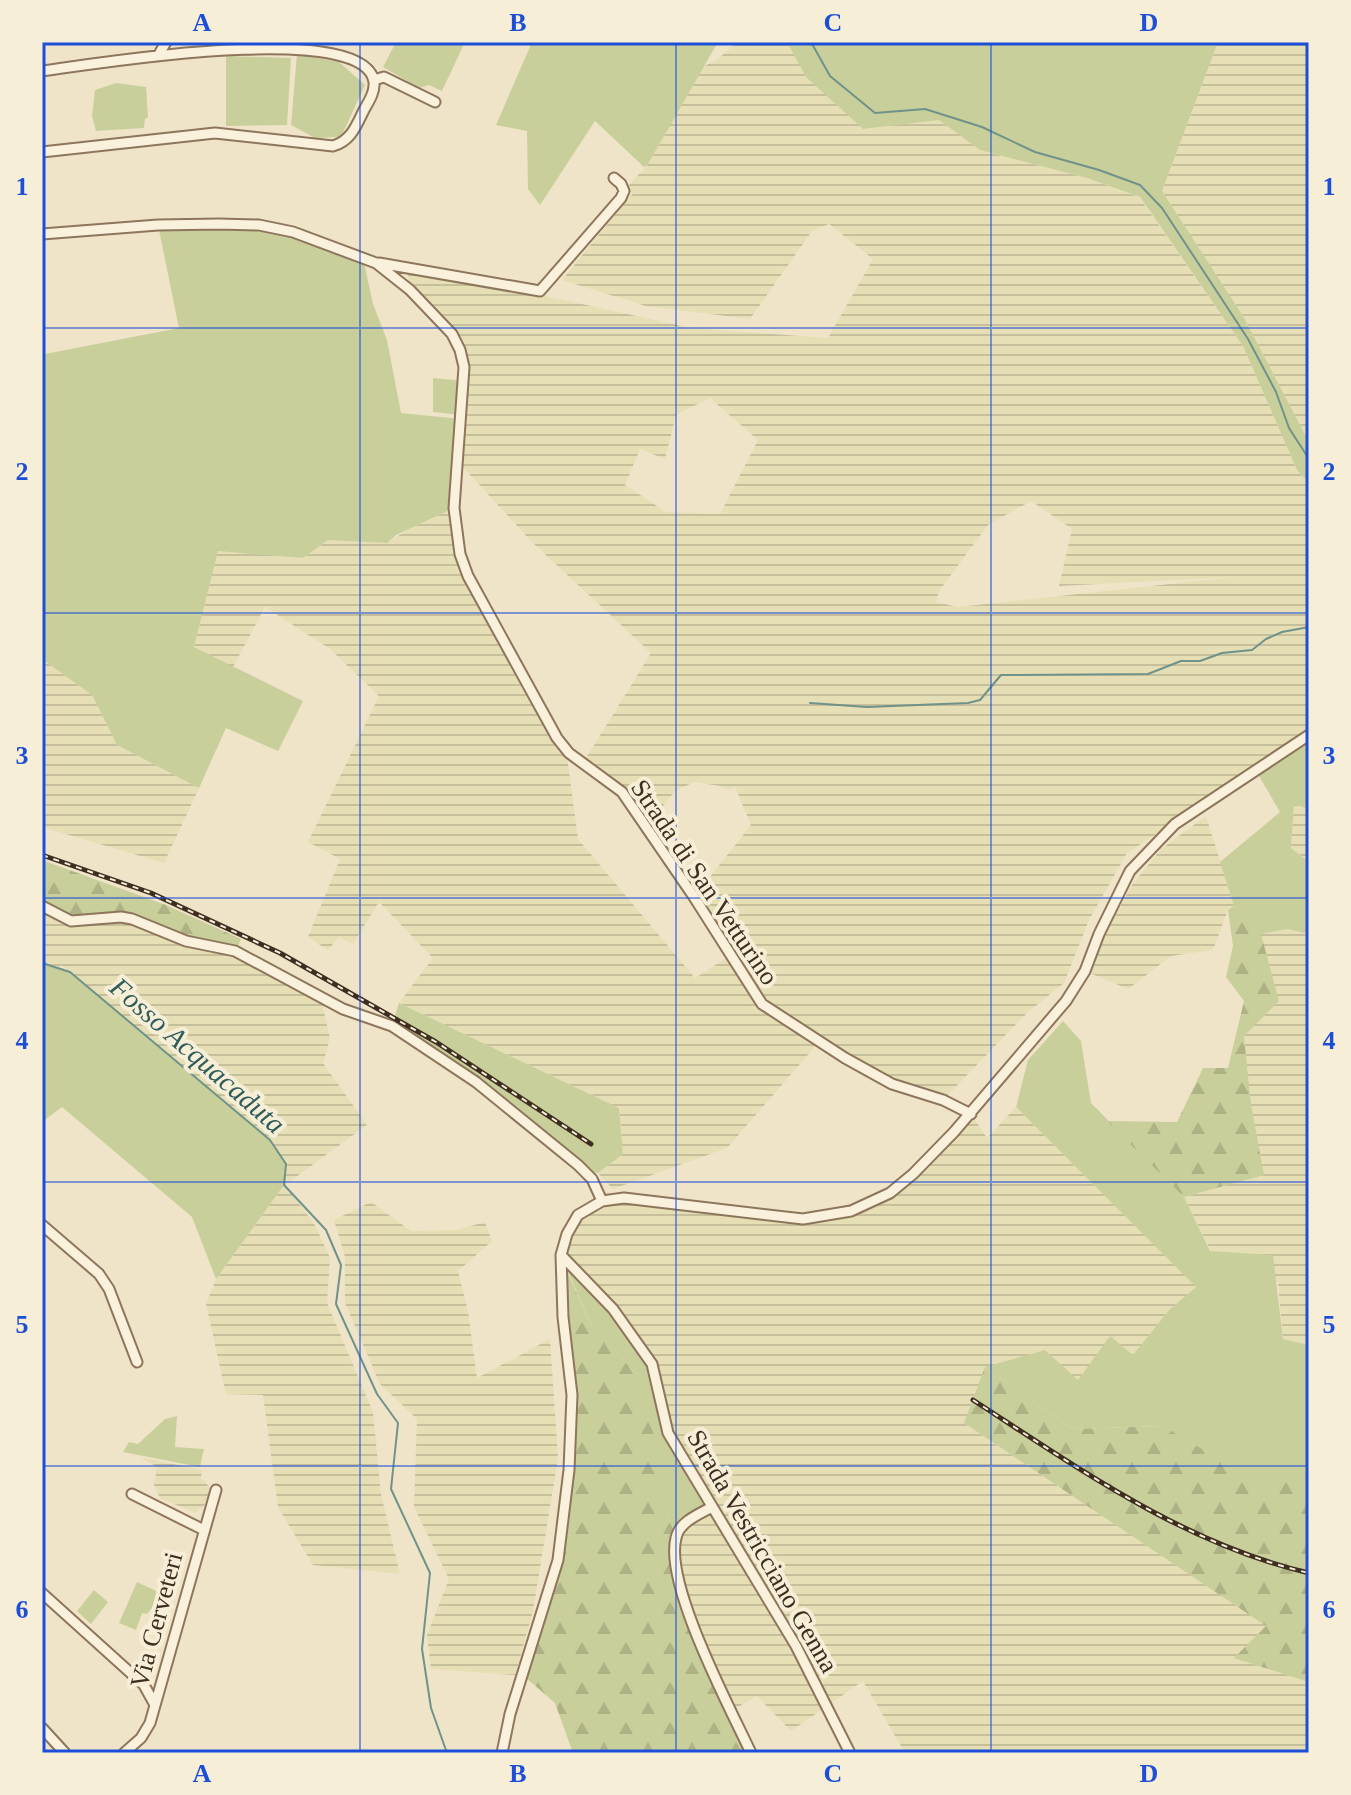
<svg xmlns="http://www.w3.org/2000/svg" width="1351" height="1795" font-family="Georgia,serif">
  <defs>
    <pattern id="farmland-rules" width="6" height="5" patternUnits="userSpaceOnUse" patternTransform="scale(2)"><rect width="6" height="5" fill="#e6deb5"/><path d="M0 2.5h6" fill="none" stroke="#c6bf9b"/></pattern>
    <pattern id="forest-firs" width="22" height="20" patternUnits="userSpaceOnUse" patternTransform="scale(2)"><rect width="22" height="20" fill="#c9cf9b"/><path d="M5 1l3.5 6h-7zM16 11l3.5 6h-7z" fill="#aeb285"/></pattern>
  </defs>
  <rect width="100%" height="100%" fill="#f0e4c8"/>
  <path fill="url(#farmland-rules)" fill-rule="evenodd" d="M 737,42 L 787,42 L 807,77 L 863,129 L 939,119 L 980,150 L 1087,178 L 1139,197 L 1243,346 L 1297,470 L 1309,483 L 1309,735 L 1127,853 L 1089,920 L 1064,983 L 1027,1013 L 943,1100 L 892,1084 L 819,1042 L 727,1148 L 613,1189 L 598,1173 L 623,1154 L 619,1108 L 399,1003 L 433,958 L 379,902 L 353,944 L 339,937 L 328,950 L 308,937 L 340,859 L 308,842 L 379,696 L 330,649 L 265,607 L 233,667 L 194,647 L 218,550 L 303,558 L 328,540 L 387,543 L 409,529 L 454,508 L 465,575 L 567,756 L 578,839 L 695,978 L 731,955 L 694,897 L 751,825 L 735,787 L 728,790 L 720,786 L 694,782 L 675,791 L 647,826 L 622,792 L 583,763 L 651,653 L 533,543 L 460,464 L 460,350 L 410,290 L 408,274 L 459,277 L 691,328 L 828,338 L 873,259 L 829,224 L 812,231 L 750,319 L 646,306 L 562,280 L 633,193 L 624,191 L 648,164 L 703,67 L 719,58 ZM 710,398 L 758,440 L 720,514 L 666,512 L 625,485 L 640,449 L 665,459 L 676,415 ZM 1031,501 L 1072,529 L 1059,586 L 1234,577 L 958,607 L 936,602 L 939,591 L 988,525 Z
    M 1218,42 L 1309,42 L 1309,442 L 1243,316 L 1162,191 Z
    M 42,659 L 92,695 L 117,745 L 199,788 L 164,863 L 42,827 Z
    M 1294,804 L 1309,809 L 1309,862 L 1291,848 Z
    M 1206,816 L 1234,906 L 1228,910 L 1213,950 L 1171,956 L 1128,989 L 1085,971 L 1132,885 L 1161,849 Z
    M 42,906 L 112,917 L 235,951 L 332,1004 L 323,1008 L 330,1038 L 323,1063 L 367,1125 L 285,1185 L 315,1225 L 330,1258 L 327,1303 L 373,1412 L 381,1494 L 400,1574 L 313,1565 L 278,1507 L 263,1395 L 226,1394 L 206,1304 L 216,1279 L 284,1185 L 286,1164 L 270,1140 L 70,972 L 61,965 L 60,970 L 42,963 Z
    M 1288,929 L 1309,934 L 1309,1345 L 1283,1339 L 1278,1282 L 1211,1251 L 1184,1197 L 1263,1174 L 1251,1104 L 1244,1036 L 1255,935 Z
    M 1016,1107 L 1197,1287 L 1169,1310 L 1133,1356 L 1078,1380 L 964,1423 L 1267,1626 L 1235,1658 L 1309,1682 L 1309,1753 L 905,1753 L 863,1681 L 791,1731 L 757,1696 L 731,1711 L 695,1632 L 676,1569 L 676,1536 L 689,1519 L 561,1255 L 578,1215 L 602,1201 L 624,1198 L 803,1219 L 859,1207 L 890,1193 L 971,1114 L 987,1138 Z
    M 371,1202 L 411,1231 L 456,1230 L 485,1222 L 492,1241 L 458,1271 L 468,1311 L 477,1378 L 550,1339 L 558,1458 L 533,1611 L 515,1675 L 431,1669 L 427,1635 L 449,1579 L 414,1507 L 417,1419 L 380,1384 L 345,1303 L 345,1257 L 334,1220 Z
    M 140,1457 L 202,1470 L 201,1478 L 211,1489 L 203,1508 L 199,1508 L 196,1513 L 160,1498 L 154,1485 L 157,1467 Z"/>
  <path fill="#c9cf9b" d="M 396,42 L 460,42 L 464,44 L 442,91 L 429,85 L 419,88 L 383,67 Z
    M 532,42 L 718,42 L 648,164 L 644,167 L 595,121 L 540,205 L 528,189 L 527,131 L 496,125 Z
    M 787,42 L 1218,42 L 1162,191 L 1243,316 L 1309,442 L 1309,483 L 1297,470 L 1243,346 L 1140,197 L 1087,178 L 980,150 L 939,120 L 863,129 L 806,77 Z
    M 297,54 L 339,62 L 365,85 L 341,137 L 315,138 L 291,125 Z
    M 226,56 L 291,58 L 287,125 L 226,126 Z
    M 116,83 L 146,87 L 148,117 L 145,119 L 144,128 L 96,131 L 92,116 L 95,90 Z
    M 158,225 L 259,225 L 363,258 L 373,304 L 387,340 L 401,413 L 461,419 L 454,508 L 396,535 L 387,543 L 328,540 L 303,558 L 218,551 L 194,647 L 303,701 L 278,751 L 226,728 L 199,788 L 117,745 L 92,695 L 42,659 L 42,345 L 45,354 L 179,328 Z
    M 433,378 L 465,381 L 461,415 L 433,412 Z
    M 1309,735 L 1309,809 L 1294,804 L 1291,848 L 1309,862 L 1309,934 L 1288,929 L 1255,935 L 1234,906 L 1220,862 L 1280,812 L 1256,771 Z
    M 42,962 L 70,972 L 270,1140 L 286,1164 L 284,1185 L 216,1279 L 192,1217 L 62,1107 L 42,1122 Z
    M 399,1003 L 619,1108 L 623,1154 L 598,1173 L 582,1170 L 476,1082 L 392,1026 Z
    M 1063,1021 L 1081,1041 L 1091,1103 L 1184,1197 L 1210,1251 L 1273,1255 L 1283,1339 L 1309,1345 L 1309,1472 L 1268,1489 L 1163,1426 L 1072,1429 L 985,1367 L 1045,1350 L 1078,1380 L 1110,1336 L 1133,1355 L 1169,1310 L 1196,1287 L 1016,1107 L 1028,1060 Z
    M 561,1255 L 613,1309 L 652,1364 L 668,1433 L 712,1507 L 676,1536 L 667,1515 L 634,1372 L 590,1323 Z
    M 177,1416 L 175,1447 L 204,1449 L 200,1467 L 123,1452 L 129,1442 L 138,1444 L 165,1419 Z
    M 137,1582 L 169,1597 L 161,1613 L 151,1609 L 147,1614 L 142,1613 L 136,1630 L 119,1623 Z
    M 94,1590 L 108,1602 L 91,1624 L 77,1611 Z"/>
  <path fill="url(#forest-firs)" d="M 42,860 L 166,905 L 241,939 L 236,951 L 186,941 L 132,919 L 83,922 L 42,906 Z
    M 1234,906 L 1261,934 L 1279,1001 L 1244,1036 L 1251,1104 L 1264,1175 L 1184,1197 L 1107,1121 L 1177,1122 L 1203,1068 L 1228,1068 L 1244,1001 L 1226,977 L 1233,946 L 1228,910 Z
    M 563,1262 L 590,1323 L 634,1372 L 656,1442 L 667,1515 L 676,1536 L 675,1565 L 695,1632 L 751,1753 L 573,1753 L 555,1703 L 525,1677 L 558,1560 L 572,1395 Z
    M 985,1367 L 1072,1429 L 1163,1426 L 1268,1488 L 1309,1472 L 1309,1682 L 1234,1658 L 1266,1626 L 964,1423 Z"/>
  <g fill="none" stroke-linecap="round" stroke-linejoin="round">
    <path stroke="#6f938a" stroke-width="2" d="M 811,42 L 830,76 L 875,113 L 925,109 L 982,127 L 1035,152 L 1099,170 L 1140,185 L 1162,208 L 1248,339 L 1276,392 L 1289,428 L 1309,459
      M 810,703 L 867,707 L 968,703 L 980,700 L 1001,675 L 1148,674 L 1181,661 L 1200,661 L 1222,653 L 1252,650 L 1266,639 L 1282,632 L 1309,627
      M 42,963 L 70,972 L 270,1140 L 286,1164 L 284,1185 L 326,1230 L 341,1265 L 336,1304 L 377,1394 L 398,1423 L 391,1489 L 430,1573 L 422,1649 L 431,1708 L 447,1753"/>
    <defs>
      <path id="minor" d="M 158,56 L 166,42
        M 42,71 C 88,65 366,18 374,82 C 375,92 369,101 364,110 C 356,126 351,141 333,146 L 215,133 L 42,152
        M 374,80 L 384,77 L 435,102
        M 42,234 L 158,225 L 219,224 L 259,225 L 293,232 L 376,263 L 410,290 L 452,334 L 460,350 L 464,367 L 454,508 L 460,554 L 468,576 L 557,738 L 569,753 L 622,792 L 694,897 L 762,1004 L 845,1058 L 892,1084 L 943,1100 L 971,1114
        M 379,263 L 540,291 L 621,198 L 624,191 L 621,184 L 614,178
        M 42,906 L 71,921 L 121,917 L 132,919 L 186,941 L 235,951 L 343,1009 L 392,1026 L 476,1082 L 578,1165 L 592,1179 L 602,1201
        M 42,1225 L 99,1274 L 109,1289 L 137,1362
        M 561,1255 L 613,1309 L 652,1364 L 668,1433 L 796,1646 L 850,1753
        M 132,1494 L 204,1530
        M 712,1507 C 699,1514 679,1522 676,1538 C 664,1584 730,1708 751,1753
        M 42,1593 L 144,1685 L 155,1705
        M 42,1728 L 65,1753
        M 124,1753 L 141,1738 L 150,1723 L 216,1490
        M 502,1753 L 510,1714 L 558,1560 L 569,1470 L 572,1395 L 563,1317 L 561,1255 L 567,1234 L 578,1215 L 602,1201 L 624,1198 L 803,1219 L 851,1211 L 890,1193 L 913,1174 L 954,1132 L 1066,1001 L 1085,971 L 1099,934 L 1130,871 L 1175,824 L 1309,735"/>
    </defs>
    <use href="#minor" stroke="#8d765c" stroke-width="13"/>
    <use href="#minor" stroke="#faf1dc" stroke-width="9"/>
    <defs>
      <path id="rail" d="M 42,855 L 151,893 L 280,953 L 436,1042 L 591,1144
        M 973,1400 C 1078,1468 1184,1544 1309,1573"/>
    </defs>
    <use href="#rail" stroke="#3d2e20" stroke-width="5"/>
    <use href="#rail" stroke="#f7eed8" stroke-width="2" stroke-dasharray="6" stroke-linecap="butt"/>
  </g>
  <path fill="none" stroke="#1d4ed8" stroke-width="2" stroke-opacity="0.55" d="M 360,42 L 360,1753M 676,42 L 676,1753M 991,42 L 991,1753M 42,328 L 1309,328M 42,613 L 1309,613M 42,898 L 1309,898M 42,1182 L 1309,1182M 42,1466 L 1309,1466"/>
  <g text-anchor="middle" stroke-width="8" stroke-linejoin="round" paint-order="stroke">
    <g font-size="26" fill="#3d2e20" stroke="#f7eed8">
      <text transform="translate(705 882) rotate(56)" y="9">Strada di San Vetturino</text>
      <text transform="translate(763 1551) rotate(60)" y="9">Strada Vestricciano Genna</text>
      <text transform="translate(156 1620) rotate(-75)" y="9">Via Cerveteri</text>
    </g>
    <g font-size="28" font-style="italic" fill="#2f5d5a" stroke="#f7eed8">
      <text transform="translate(198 1055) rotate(41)" y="10">Fosso Acquacaduta</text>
    </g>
  </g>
  <rect width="1351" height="1795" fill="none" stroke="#f7eed8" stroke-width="88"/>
  <rect x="44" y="44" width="1263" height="1707" fill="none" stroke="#1d4ed8" stroke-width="3"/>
  <g font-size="26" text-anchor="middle" font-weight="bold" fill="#1d4ed8">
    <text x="202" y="31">A</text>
    <text x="518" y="31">B</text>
    <text x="833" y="31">C</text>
    <text x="1149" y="31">D</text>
    <text x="22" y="195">1</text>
    <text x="1329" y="195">1</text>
    <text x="22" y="480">2</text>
    <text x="1329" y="480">2</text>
    <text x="22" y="764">3</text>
    <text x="1329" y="764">3</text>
    <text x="22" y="1049">4</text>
    <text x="1329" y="1049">4</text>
    <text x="22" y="1333">5</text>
    <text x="1329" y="1333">5</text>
    <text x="22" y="1618">6</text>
    <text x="1329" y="1618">6</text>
    <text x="202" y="1782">A</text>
    <text x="518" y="1782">B</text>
    <text x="833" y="1782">C</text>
    <text x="1149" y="1782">D</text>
  </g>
</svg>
